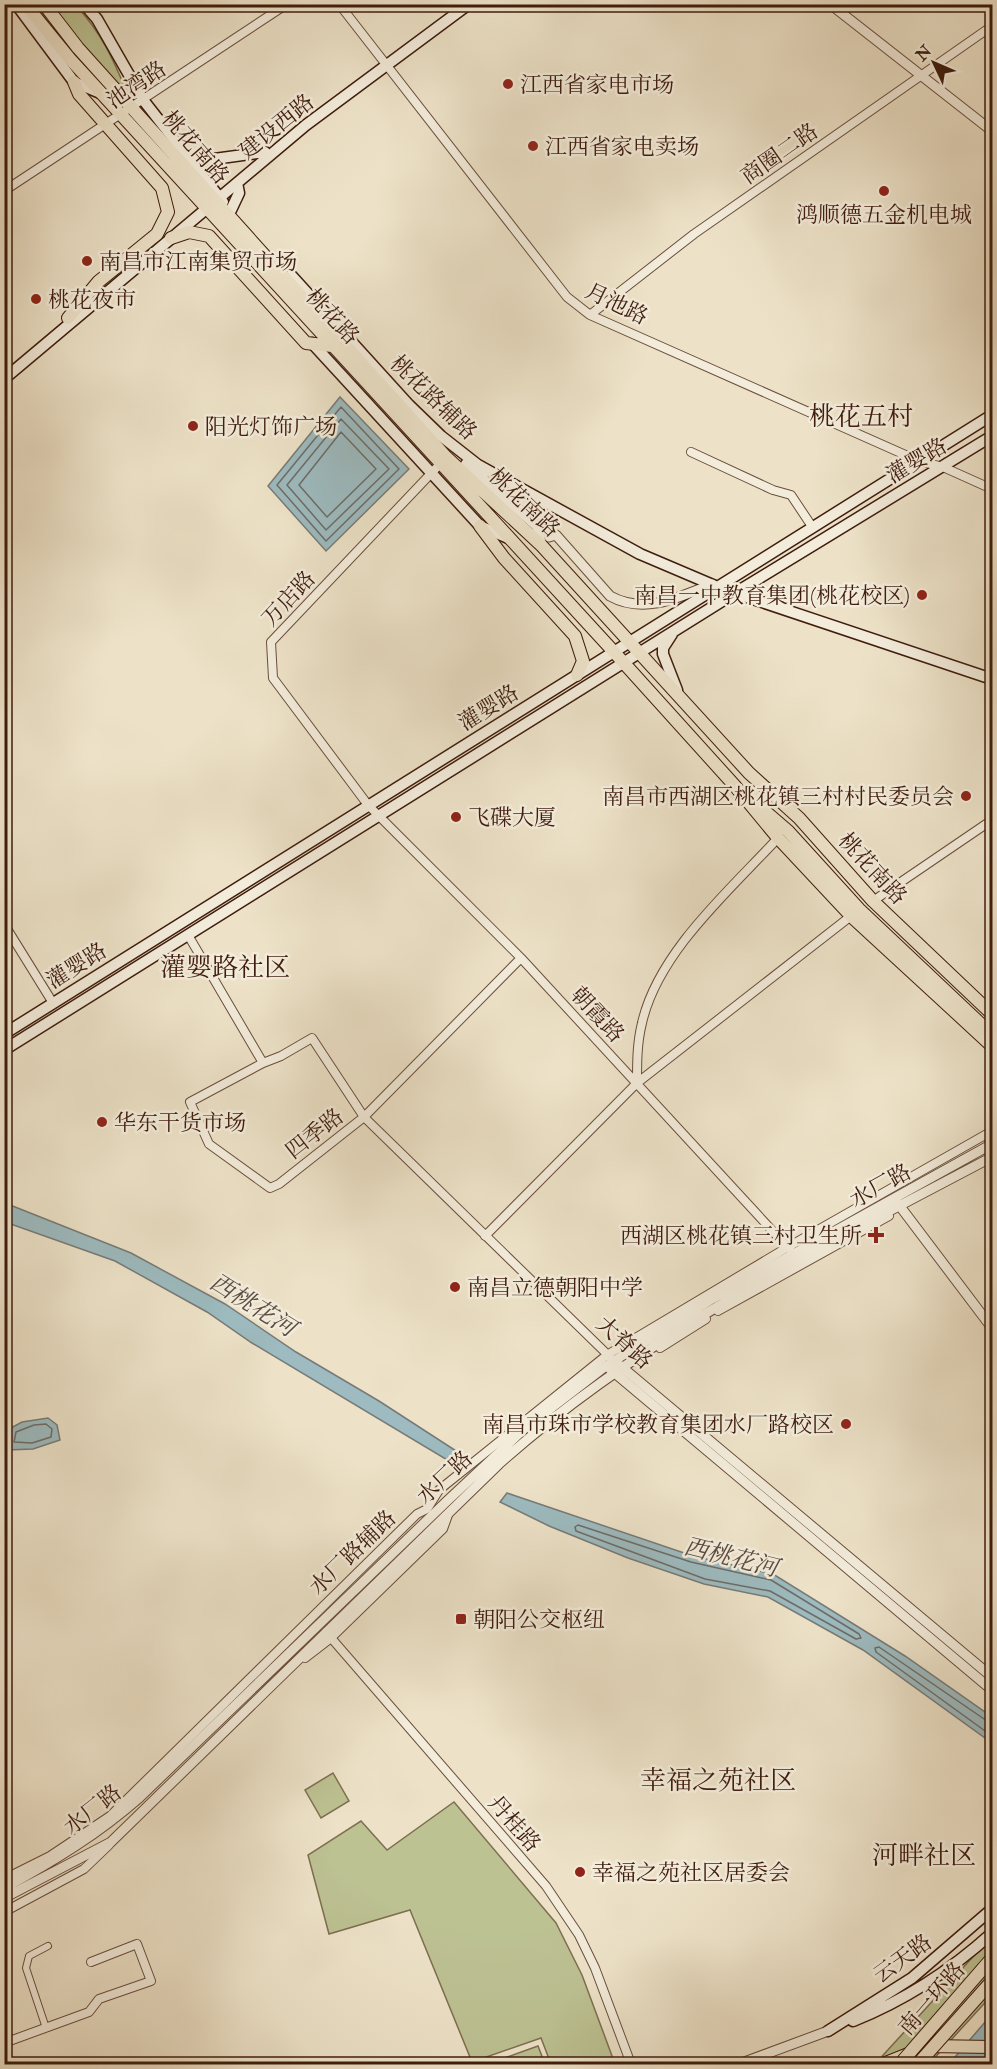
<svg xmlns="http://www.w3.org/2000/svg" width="997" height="2069" font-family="'IM FELL Double Pica','Noto Serif SC',serif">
  <rect width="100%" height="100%" fill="#ede2c8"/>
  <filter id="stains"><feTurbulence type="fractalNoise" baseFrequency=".00333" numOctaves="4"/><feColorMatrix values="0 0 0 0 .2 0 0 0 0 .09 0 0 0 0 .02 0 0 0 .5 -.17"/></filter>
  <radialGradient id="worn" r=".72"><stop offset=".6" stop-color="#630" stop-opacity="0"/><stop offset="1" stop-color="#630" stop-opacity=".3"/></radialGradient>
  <path fill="#bdc293" stroke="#7e6f50" stroke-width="1.5" d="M 36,5 L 75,5 C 103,33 116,66 131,102 L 124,106 L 64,42 Z
    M 333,1773 L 349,1801 L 321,1818 L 305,1790 Z
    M 454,1802 L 556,1923 L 582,1975 L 615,2064 L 551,2064 L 541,2038 L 472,2062 L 410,1910 L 329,1934 L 308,1855 L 361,1821 L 387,1850 Z
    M 992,1936 L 992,1995 L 929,2064 L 875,2064 Z
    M 538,2046 L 545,2064 L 488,2064 Z"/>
  <path fill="#9dbbc0" stroke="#777b78" stroke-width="1.5" d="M 340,397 L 409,469 L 326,551 L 268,486 Z
    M 5,1203 L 131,1253 L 225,1304 L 296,1352 L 379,1401 L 467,1458 L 459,1467 L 252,1343 L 207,1312 L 115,1261 L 5,1222 Z
    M 48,1418 L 57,1425 L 60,1440 L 33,1449 L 7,1450 L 9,1429 L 22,1422 Z
    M 507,1493 L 693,1556 L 773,1574 L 905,1656 L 992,1717 L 992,1743 L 863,1650 L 768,1597 L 704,1584 L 628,1558 L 549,1526 L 500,1502 Z
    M 992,2014 L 992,2064 L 949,2064 Z"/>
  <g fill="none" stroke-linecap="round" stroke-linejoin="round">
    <path stroke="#6e6c66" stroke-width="1.5" d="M 341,407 L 399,469 L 326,541 L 277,485 Z
      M 341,419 L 389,469 L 326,530 L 287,485 Z
      M 341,432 L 376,469 L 327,517 L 299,485 Z
      M 46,1424 L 52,1429 L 51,1437 L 32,1443 L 14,1442 L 16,1432 L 34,1425 Z
      M 578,1525 L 691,1562 L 771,1580 L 859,1634 L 861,1638 L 856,1639 L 770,1591 L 705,1579 L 576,1531 L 575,1527 Z
      M 992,1722 L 987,1721 L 879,1647 L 875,1648 L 876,1652 L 992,1736"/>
    <defs>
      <path id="pedestrian" d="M 46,2028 L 26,1968 L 29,1956 L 48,1946"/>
      <path id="minor" d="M 339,4 L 567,297 L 590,315 L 919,461 L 943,467 L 992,489
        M 4,191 L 287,4
        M 590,315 L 694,234 L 992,26
        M 691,452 L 773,490 L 791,495 L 813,528
        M 440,464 L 271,642 L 273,678 L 368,805 L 521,958 L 791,1251
        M 509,501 L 521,488
        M 873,901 L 992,820
        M 4,924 L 53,1003
        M 188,935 L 263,1063 L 281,1056 L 312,1038 L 364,1117 L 610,1357
        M 263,1063 L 190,1102 L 209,1144 L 270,1188 L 279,1184 L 364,1117 L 521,958
        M 637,1083 C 637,1062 637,1043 642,1023 C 658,952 730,890 778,838
        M 485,1236 L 637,1083 L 851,916
        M 718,1311 L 889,1216
        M 660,1348 L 706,1319
        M 326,1632 L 546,1886 L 579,1935 L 595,1968 L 631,2064
        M 305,1658 L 331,1638 L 443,1529 L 448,1515
        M 4,1879 L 50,1856 L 110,1816 L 417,1514 L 427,1509 L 439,1490 L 607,1355 L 788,1247 L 992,1131
        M 4,1912 L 84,1869 L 109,1845
        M 4,2043 L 89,2012 L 99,1999 L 151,1981 L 137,1944 L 91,1962"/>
      <path id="tertiary" d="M 830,4 L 992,131
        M 549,537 L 556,535 L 610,596 C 644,615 680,597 712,584
        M 896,1201 L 992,1328
        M 617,1363 L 992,1677
        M 610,1369 L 992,1690
        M 4,1888 C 54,1861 98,1834 140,1797 L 446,1502 L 524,1429 L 606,1366 L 712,1299 L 992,1144
        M 4,1898 L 111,1842 L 499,1464 C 644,1334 822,1247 992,1157
        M 739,2064 L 828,2031"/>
      <path id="secondary" d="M 16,4 L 74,82 L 100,93
        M 84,4 L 97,19 L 144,101 L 223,202
        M 192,162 L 265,152
        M 231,210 L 239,193 L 237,183
        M 291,275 L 409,405 L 441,436 L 478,465 L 640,554 L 720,588 L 992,679
        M 312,343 L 480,526 L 508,538
        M 4,379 L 306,125 L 469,4
        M 466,464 L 537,526 L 541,545
        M 672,634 L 663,648 L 663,654 L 677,690
        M 4,1034 L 992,415
        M 4,1050 L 735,593 L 992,436
        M 853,2021 C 906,2000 950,1971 992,1933
        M 828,2031 L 912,1978 L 992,1909"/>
      <path id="primary" d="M 25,4 L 70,59 L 614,652 L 735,786 L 778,838 L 851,916 L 992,1046
        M 44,4 L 78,48 L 446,457 L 541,545 L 749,773 L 799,818 L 873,901 L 992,1014
        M 171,238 L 189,232 L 209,236 L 306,343 L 332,346
        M 68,318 L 98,282 L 157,234 L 168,212 L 162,188 L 79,94 L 74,82
        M 480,526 L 504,558 L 575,636 L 583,661 L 577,675
        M 759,806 L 788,831 L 859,909 L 986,1029
        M 991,1144 L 992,1143"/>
      <path id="trunk" d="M 883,2064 L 928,2046 L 992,2047"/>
    </defs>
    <use href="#pedestrian" stroke="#6a4e3c" stroke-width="8"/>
    <use href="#minor" stroke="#6a4e3c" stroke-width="10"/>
    <use href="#tertiary" stroke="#6a4e3c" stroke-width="11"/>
    <use href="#secondary" stroke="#3f1c0d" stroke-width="13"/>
    <use href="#primary" stroke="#3f1c0d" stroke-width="14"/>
    <use href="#trunk" stroke="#3f1c0d" stroke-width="14"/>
    <use href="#pedestrian" stroke="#f3ecdb" stroke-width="6"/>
    <use href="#minor" stroke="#f3ecdb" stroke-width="8"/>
    <use href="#tertiary" stroke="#f3ecdb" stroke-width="9"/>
    <use href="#secondary" stroke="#f3ecdb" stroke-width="10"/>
    <use href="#primary" stroke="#ede2c8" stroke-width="12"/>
    <use href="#trunk" stroke="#ede2c8" stroke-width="12"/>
    <defs>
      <path id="trunk-bridge" d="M 900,2064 L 992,1958
        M 918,2064 L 992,1981"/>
    </defs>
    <use href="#trunk-bridge" stroke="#3f1c0d" stroke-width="14" stroke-linecap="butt"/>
    <use href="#trunk-bridge" stroke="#ede2c8" stroke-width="12"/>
  </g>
  <g fill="#8f2418" stroke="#f3ecdb" stroke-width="2">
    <circle cx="508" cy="84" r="6"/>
    <circle cx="533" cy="146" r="6"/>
    <circle cx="884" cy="191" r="6"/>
    <circle cx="87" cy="261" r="6"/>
    <circle cx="36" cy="299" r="6"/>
    <circle cx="193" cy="426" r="6"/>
    <circle cx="922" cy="595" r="6"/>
    <circle cx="966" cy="796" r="6"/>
    <circle cx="456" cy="817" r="6"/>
    <circle cx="102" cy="1122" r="6"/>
    <path d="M873 1226h6v6h6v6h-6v6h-6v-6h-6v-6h6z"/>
    <circle cx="455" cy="1287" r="6"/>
    <circle cx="846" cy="1424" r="6"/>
    <rect x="455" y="1613" width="12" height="12" rx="3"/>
    <circle cx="580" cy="1872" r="6"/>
  </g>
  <g text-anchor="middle" stroke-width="5" stroke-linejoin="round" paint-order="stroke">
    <g font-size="22" fill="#3f1c0d" stroke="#f3ecdb">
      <text transform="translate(136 84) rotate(-34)" y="8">池湾路</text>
      <text transform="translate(276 126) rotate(-39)" y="8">建设西路</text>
      <text transform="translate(196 147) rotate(49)" y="8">桃花南路</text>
      <text transform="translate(779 153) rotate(-35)" y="8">商圈二路</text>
      <text transform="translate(617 303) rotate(26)" y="8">月池路</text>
      <text transform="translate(333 316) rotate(47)" y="8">桃花路</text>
      <text transform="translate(434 397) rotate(44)" y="8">桃花路辅路</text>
      <text transform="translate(916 460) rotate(-31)" y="8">灌婴路</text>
      <text transform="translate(525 502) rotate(44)" y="8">桃花南路</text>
      <text transform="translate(288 598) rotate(-47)" y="8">万店路</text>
      <text transform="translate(488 707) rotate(-32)" y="8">灌婴路</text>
      <text transform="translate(873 868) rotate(47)" y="8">桃花南路</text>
      <text transform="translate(76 965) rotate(-32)" y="8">灌婴路</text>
      <text transform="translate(598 1014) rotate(47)" y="8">朝霞路</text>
      <text transform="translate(314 1133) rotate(-38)" y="8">四季路</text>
      <text transform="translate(880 1185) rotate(-29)" y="8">水厂路</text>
      <text transform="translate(625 1342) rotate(42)" y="8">大脊路</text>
      <text transform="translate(444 1477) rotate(-43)" y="8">水厂路</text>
      <text transform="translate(352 1552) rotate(-44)" y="8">水厂路辅路</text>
      <text transform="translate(92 1809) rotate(-38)" y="8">水厂路</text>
      <text transform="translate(515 1823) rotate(49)" y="8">丹桂路</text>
      <text transform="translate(902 1958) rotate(-36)" y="8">云天路</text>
      <text transform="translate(931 1998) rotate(-49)" y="8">南一环路</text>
    </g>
    <g font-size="22" fill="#3f1c0d" stroke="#f3ecdb" text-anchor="start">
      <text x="520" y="92">江西省家电市场</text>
      <text x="545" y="154">江西省家电卖场</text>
      <text x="884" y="222" text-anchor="middle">鸿顺德五金机电城</text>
      <text x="99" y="269">南昌市江南集贸市场</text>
      <text x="48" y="307">桃花夜市</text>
      <text x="205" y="434">阳光灯饰广场</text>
      <text x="910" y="603" text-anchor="end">南昌一中教育集团(桃花校区)</text>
      <text x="954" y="804" text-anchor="end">南昌市西湖区桃花镇三村村民委员会</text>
      <text x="468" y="825">飞碟大厦</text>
      <text x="114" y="1130">华东干货市场</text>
      <text x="862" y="1243" text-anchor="end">西湖区桃花镇三村卫生所</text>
      <text x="467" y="1295">南昌立德朝阳中学</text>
      <text x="834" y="1432" text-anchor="end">南昌市珠市学校教育集团水厂路校区</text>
      <text x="473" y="1627">朝阳公交枢纽</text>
      <text x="592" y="1880">幸福之苑社区居委会</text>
    </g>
    <g font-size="24" font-style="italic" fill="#5b4c43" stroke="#f3ecdb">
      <text transform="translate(253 1305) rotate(32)" y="8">西桃花河</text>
      <text transform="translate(731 1557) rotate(14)" y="8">西桃花河</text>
    </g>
    <g font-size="26" fill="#3f1c0d" stroke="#f3ecdb">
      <text x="861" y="425">桃花五村</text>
      <text x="225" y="976">灌婴路社区</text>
      <text x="718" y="1789">幸福之苑社区</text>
      <text x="924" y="1864">河畔社区</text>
    </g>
  </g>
  <rect width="997" height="2069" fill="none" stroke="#ede2c8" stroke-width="24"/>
  <rect x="6" y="6" width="985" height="2057" fill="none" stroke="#3f1c0d" stroke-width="3"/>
  <rect x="12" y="12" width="973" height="2045" fill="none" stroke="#3f1c0d" stroke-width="1.5"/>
  <g transform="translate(934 63) rotate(314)" stroke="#f3ecdb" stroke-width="4.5" paint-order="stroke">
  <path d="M0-4.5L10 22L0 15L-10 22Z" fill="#3f1c0d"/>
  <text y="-9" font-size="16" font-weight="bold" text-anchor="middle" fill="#3f1c0d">N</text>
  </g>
  <rect width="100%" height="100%" filter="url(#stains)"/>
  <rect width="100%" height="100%" fill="url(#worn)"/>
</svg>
